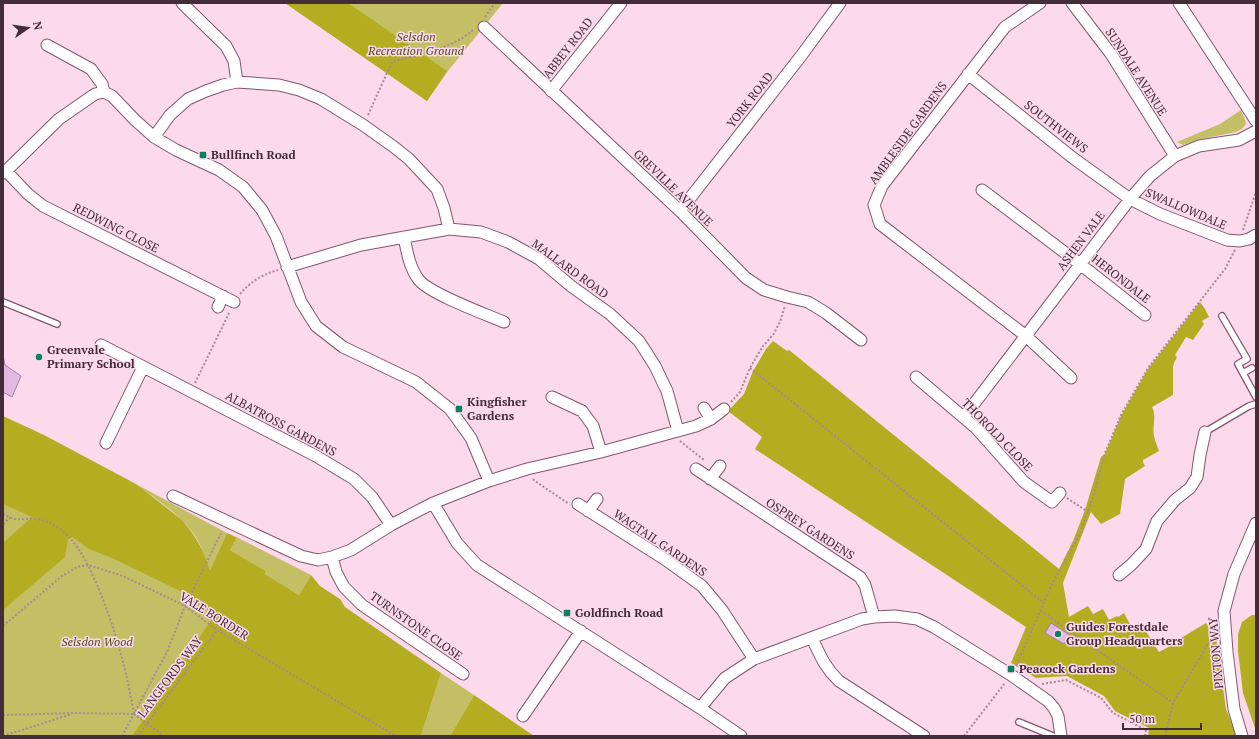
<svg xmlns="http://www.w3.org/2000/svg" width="1259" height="739" font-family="'PT Serif',serif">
  <rect width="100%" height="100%" fill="#fcdaeb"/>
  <path fill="#c4bf65" d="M 285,3 L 503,3 L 448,71 L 427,101 Z
    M 1241,110 L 1245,120 L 1246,124 L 1242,129 L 1236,132 L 1201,139 L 1183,145 L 1177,142 L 1220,124 Z
    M 136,484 L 227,533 L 210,570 C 205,559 202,546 195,536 C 181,514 156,500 136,484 Z
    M 3,493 L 131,554 L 418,736 L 3,736 Z
    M 238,538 L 311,575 L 299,595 L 265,574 L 266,571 L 230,550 L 236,539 Z
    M 441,673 L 474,695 L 450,736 L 421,736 Z"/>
  <path fill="#b4ad22" d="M 285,3 L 348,3 L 447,71 L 427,101 Z
    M 1200,302 L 1205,309 L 1209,317 L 1202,321 L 1204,324 L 1193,340 L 1186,337 L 1175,355 L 1177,357 L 1174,363 L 1173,367 L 1173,395 L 1152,407 C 1157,416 1152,426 1154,436 C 1155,441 1157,446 1159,451 L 1143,460 L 1143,462 L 1145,466 L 1125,479 L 1120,514 L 1101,524 L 1091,512 L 1063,583 L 1069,617 L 1088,606 L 1093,614 L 1103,609 L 1109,620 L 1117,616 L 1118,617 L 1124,613 L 1132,628 L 1130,630 L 1131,632 L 1140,627 L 1147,633 L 1159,652 L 1176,643 L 1176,641 L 1206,623 L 1216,638 L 1226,709 L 1237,736 L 1148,736 L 1149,728 L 1115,711 L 1104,696 L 1067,676 L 1036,678 L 1011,663 L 1026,627 L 755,449 L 762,437 L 728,411 L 744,394 L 753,371 L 766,349 L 773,341 L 787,351 L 789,350 L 1059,569 L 1073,541 L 1085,510 L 1101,457 L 1105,454 L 1121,416 L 1148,369 Z
    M 3,416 L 44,435 L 136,484 L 181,519 C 195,534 204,551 210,570 L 227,533 L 238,538 L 236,539 L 230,550 L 266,571 L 265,574 L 299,595 L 311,575 L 320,586 L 340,599 L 345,607 L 441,673 L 421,736 L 132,736 L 214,616 L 214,612 L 205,603 L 112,558 L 89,549 L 72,537 L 68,539 L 65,557 L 3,610 L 3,543 L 32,517 L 3,504 Z
    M 1252,615 L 1256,615 L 1256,731 L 1243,693 L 1238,651 L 1238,634 L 1242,622 Z
    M 474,695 L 534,736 L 450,736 Z"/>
  <path fill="#e2b9e3" stroke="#a47da4" d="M 3,356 L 5,365 L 21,376 L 12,397 L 3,392 Z
    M 1051,623 L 1070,635 L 1064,644 L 1045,633 Z"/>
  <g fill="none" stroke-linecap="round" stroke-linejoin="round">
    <defs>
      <path id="service" d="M 3,302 L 57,324
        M 1222,316 L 1247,359 L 1238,364 L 1256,397
        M 1243,373 L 1252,368
        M 1205,432 L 1249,406 L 1256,404
        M 1019,722 L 1053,736"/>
      <path id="minor" d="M 182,3 L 226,46 L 234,61 L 237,82
        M 1040,3 L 1005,27 L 882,186 L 874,205 L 880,224 L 1026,336 L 1071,378
        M 1072,3 L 1111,54 L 1175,156
        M 1179,3 L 1256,121
        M 484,27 L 680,211 L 746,278 L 764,290 L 787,297 L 808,302 L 826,313 L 861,340
        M 47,45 L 91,69 L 102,84 L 104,92
        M 968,74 L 1073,158 L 1130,199 L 1160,214 L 1227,240 L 1240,241 L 1249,239 L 1256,235
        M 551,91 L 621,3
        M 104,92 L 112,96 L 135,120 L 154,137 L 176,150 L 219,170 L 243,187 L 262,210 L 276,236 L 301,302 L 316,326 L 343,347 L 416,382 L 450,409 L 471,438 L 489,481
        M 154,137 L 170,115 L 188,99 L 206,91 L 223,85 L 237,82 L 252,83 L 279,85 L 299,90 L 321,99 L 363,125 L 394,147 L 409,159 L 437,189 L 444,208 L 449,229
        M 6,171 L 28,194 L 43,206 L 234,302
        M 3,173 L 6,171 L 59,119 L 95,94 L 104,92
        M 982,190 L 1080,264 L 1145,315
        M 680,211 L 801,56 L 840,3
        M 404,237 C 407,251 409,267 419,280 C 430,294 485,314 504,322
        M 287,267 L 361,245 L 449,229 L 481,232 L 508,242 L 539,259 L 571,286 L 610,314 L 639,341 L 655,366 L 667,391 L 678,431
        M 218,307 L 223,296
        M 101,345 L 316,456 L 354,479 L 372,497 L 391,525
        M 916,377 L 976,428 L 1024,482 L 1052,502 L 1060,493
        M 552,397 L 582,411 L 593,426 L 601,452
        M 704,408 L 711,419
        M 964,417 L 1130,199 L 1150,176 L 1175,156 L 1199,146 L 1239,140 L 1256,131
        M 106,443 L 143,367
        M 696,469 L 860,577 L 865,585 L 874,617
        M 710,479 L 720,466
        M 173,496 L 301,556 L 318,560 L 332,557 L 351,550 L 391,525 L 433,503 L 489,481 L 527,469 L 601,452 L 696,426 L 711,419 L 724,409
        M 433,503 L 457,543 L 477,565 L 700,708 L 741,736
        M 578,504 L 666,560 L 702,586 L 722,610 L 754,659
        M 588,511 L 597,499
        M 332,557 L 336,572 L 344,587 L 362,605 L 463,674
        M 1119,575 L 1131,565 L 1146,549 L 1157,521 L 1175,500 L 1190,488 L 1197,477 L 1200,455 L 1205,432
        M 812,638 C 820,655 825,668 839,681 L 924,736
        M 700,708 L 725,678 L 754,659 L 862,619 L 874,617 L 895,616 L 917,619 L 934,627 L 1011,675 L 1048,701 L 1054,708 L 1058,716 L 1061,736
        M 523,716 L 581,631
        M 1242,736 L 1234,709 L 1227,652 L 1224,611 L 1234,574 L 1256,523"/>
    </defs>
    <use href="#service" stroke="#84556f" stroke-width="8"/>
    <use href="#minor" stroke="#84556f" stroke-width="13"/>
    <path stroke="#a58997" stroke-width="2" stroke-dasharray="2 2" stroke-linecap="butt" d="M 485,17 L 495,3
      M 368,115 L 392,62 C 418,54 453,49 474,29
      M 1243,230 L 1256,192
      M 240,294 C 250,282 263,274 278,270
      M 750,368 L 1044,603
      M 195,383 L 230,311
      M 731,402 L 740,392 L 750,368 L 763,346 L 773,335 L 780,322 L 785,306
      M 680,441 L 704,460 L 703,461
      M 533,479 L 535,481 L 569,504
      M 1067,498 L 1088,512
      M 3,514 C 7,516 11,518 15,519 C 22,520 30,518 37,519 C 63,524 76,543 88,565 L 123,576 L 185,606 L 217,630 L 396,736
      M 3,524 L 11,517
      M 1041,611 L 1173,703
      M 3,626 L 62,576 L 77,567 L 88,565 C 111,613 125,662 134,714
      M 1016,666 L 1051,586 L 1080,534 L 1095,491 L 1105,453 L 1121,415 L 1148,368 L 1225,269 L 1235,250
      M 1042,684 L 1066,680 L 1101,698 L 1113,713 L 1146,730 L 1145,736
      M 134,714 L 164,736
      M 3,715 L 75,713 L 134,714
      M 3,736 L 72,714
      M 122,736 L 167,652 L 185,606 L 222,531
      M 138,736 L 217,630
      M 964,736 L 1005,683
      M 1165,736 L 1173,703 L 1215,632"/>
    <use href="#service" stroke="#fff" stroke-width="5.5"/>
    <use href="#minor" stroke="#fff" stroke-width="11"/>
  </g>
  <g fill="#0a805e" stroke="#fcdaeb" stroke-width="1.5">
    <rect x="199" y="151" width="8" height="8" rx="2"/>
    <circle cx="39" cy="357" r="4"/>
    <rect x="455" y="405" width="8" height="8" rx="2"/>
    <rect x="563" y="609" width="8" height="8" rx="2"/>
    <circle cx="1058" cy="634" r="4"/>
    <rect x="1007" y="665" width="8" height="8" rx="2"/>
  </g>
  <g text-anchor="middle" stroke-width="3" stroke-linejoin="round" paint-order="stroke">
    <g font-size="12" font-style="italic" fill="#4e4b18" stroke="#fcdaeb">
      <text x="416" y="41">Selsdon<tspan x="416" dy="14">Recreation Ground</tspan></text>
      <text x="97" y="646">Selsdon Wood</text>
    </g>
    <g font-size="12" fill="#422d38" stroke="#fcdaeb">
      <text transform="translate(568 48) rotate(-52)" y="4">ABBEY ROAD</text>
      <text transform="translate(1136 72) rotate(57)" y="4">SUNDALE AVENUE</text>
      <text transform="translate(750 100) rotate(-52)" y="4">YORK ROAD</text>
      <text transform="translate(1056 127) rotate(38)" y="4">SOUTHVIEWS</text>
      <text transform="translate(908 133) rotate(-54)" y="4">AMBLESIDE GARDENS</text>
      <text transform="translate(673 188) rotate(44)" y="4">GREVILLE AVENUE</text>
      <text transform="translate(1186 209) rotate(23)" y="4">SWALLOWDALE</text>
      <text transform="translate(116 228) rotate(27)" y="4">REDWING CLOSE</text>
      <text transform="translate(1081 241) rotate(-53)" y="4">ASHEN VALE</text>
      <text transform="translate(570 269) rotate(36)" y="4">MALLARD ROAD</text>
      <text transform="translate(1121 279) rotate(38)" y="4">HERONDALE</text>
      <text transform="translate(281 424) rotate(28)" y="4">ALBATROSS GARDENS</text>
      <text transform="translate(997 435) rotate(46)" y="4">THOROLD CLOSE</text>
      <text transform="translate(810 529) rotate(33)" y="4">OSPREY GARDENS</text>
      <text transform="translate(660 543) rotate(34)" y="4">WAGTAIL GARDENS</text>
      <text transform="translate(214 616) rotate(32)" y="4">VALE BORDER</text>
      <text transform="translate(416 626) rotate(35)" y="4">TURNSTONE CLOSE</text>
      <text transform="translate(1216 653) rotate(-95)" y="4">PIXTON WAY</text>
      <text transform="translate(170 677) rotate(-53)" y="4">LANGFORDS WAY</text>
    </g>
    <g font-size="12" font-weight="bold" fill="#422d38" stroke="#fcdaeb" text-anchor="start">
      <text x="211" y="159">Bullfinch Road</text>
      <text x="47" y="354">Greenvale<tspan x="47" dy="14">Primary School</tspan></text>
      <text x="467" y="406">Kingfisher<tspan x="467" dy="14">Gardens</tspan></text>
      <text x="575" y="617">Goldfinch Road</text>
      <text x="1066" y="631">Guides Forestdale<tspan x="1066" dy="14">Group Headquarters</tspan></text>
      <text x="1019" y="673">Peacock Gardens</text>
    </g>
  </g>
  <rect width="1259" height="739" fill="none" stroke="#422d38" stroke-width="8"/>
  <g transform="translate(28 28) rotate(77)" stroke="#fcdaeb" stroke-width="3" paint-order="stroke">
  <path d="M0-3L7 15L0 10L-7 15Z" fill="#422d38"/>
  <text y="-6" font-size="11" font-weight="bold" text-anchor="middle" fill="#422d38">N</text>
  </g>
  <path d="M1123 723v6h78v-6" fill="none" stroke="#422d38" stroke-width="2"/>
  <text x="1129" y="723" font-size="12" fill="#422d38" stroke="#fcdaeb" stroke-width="3" paint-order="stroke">50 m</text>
</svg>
